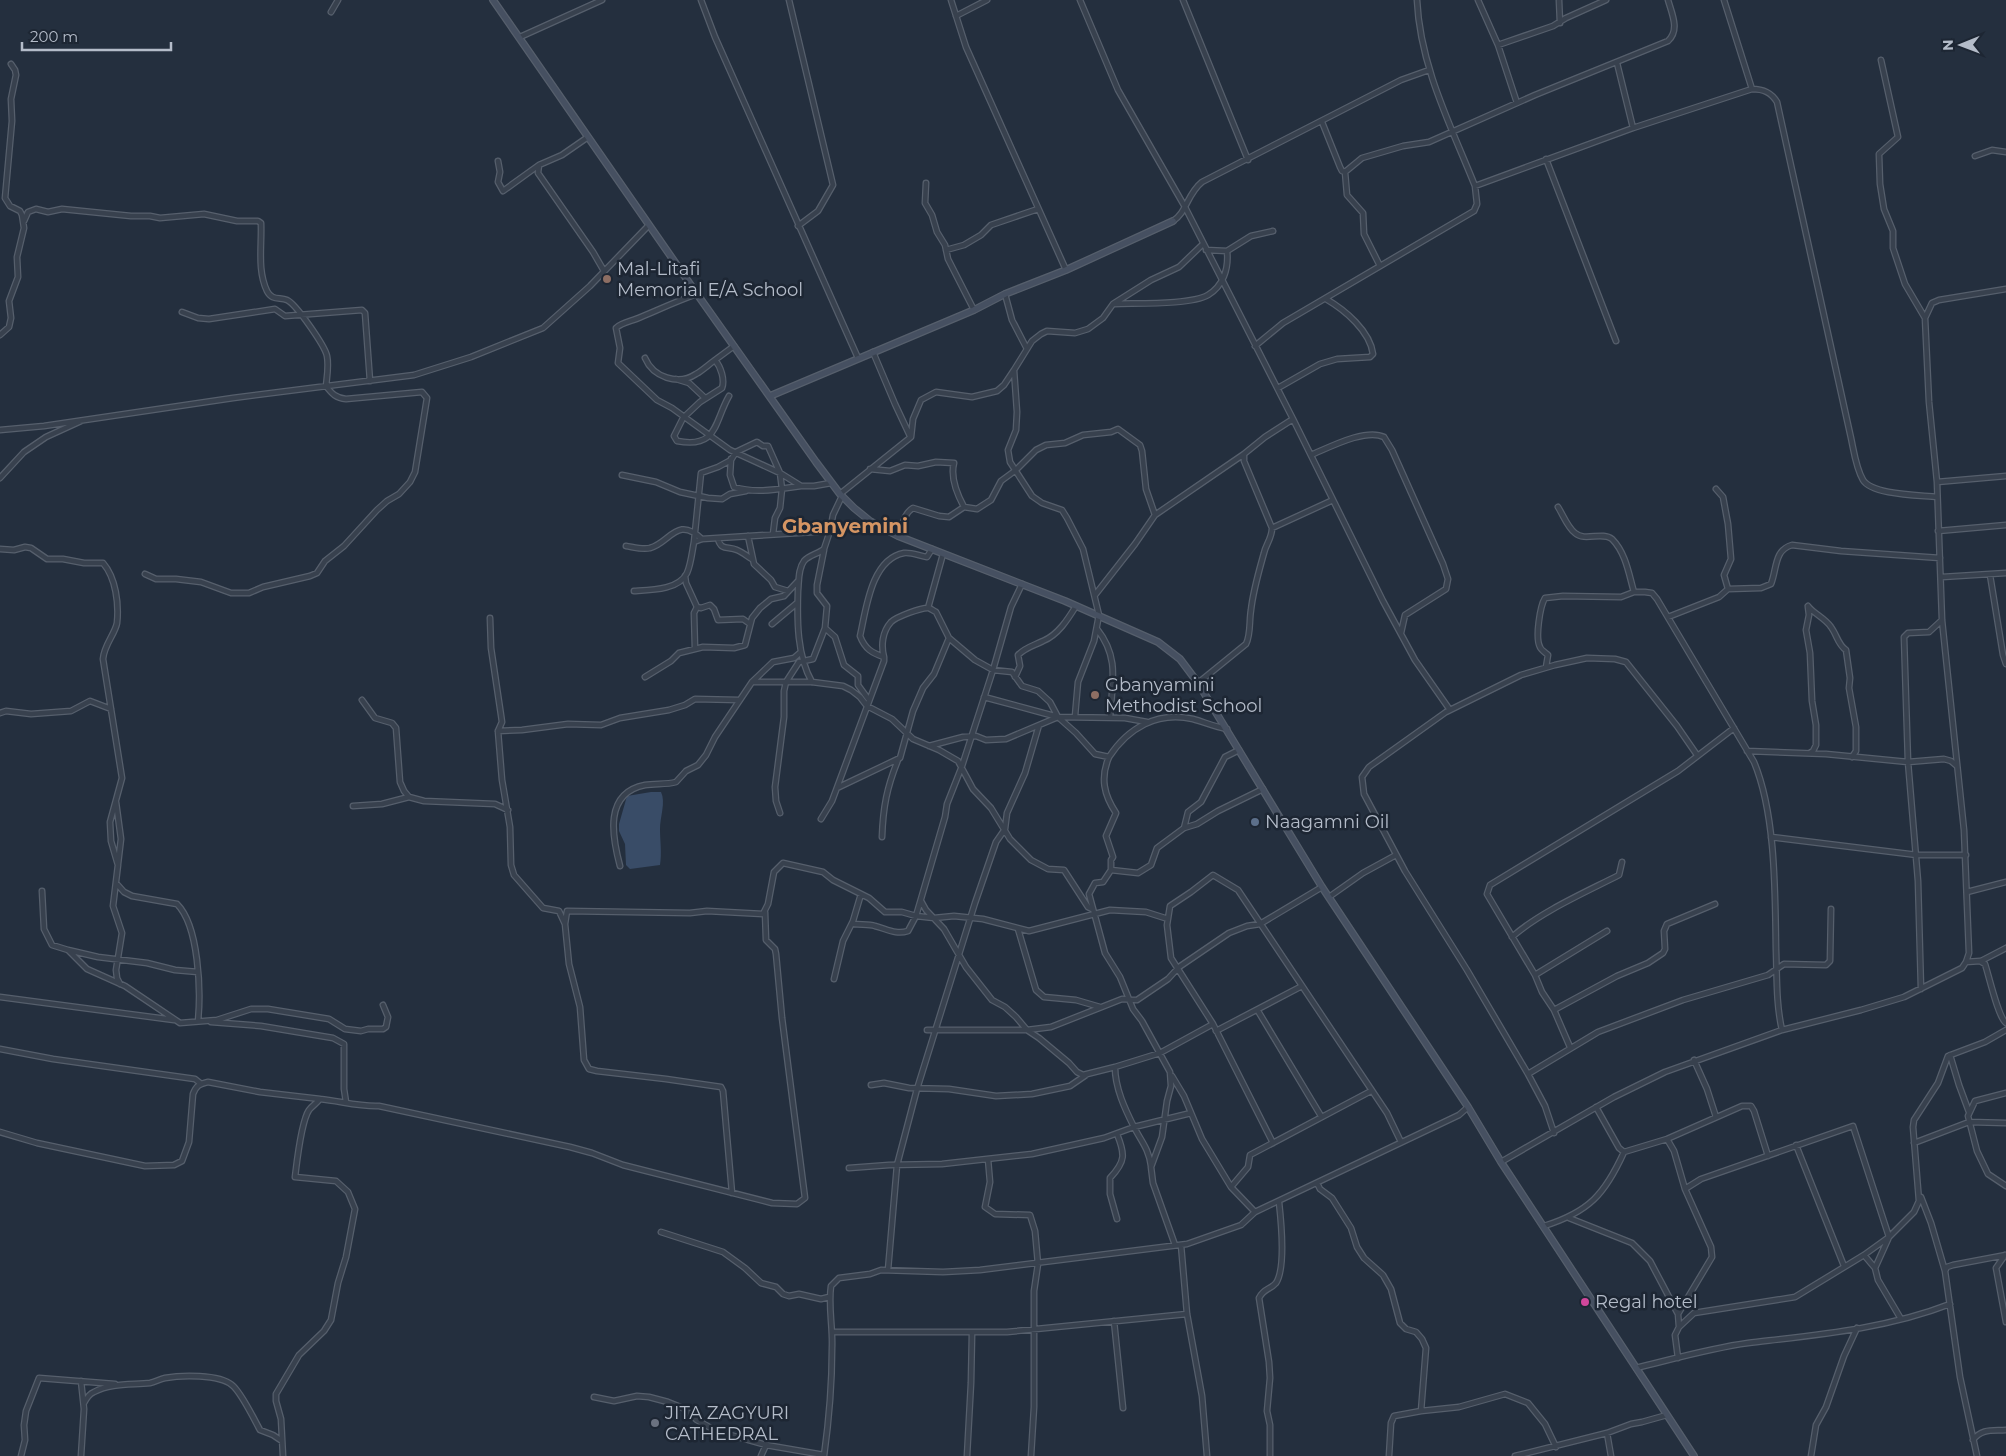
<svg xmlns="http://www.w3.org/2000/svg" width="2006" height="1456" font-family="Montserrat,sans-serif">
  <rect width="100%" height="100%" fill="#242f3e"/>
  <path fill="#394c67" d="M 651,792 L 661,792 C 666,802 660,817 660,829 C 660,841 662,853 660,865 L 630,869 L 626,865 L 625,844 L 619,831 L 619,824 L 627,796 Z"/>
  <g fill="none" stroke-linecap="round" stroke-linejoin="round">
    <defs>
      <path id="minor" d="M 701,0 L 715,37 L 858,358
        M 789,0 L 833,185 L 818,211 L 798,226
        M 951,0 L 966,47 L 1066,270
        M 1080,0 L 1118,90 L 1185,207 L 1293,419 L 1265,437 L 1244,454 L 1244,461 L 1272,528 C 1272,538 1266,544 1264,553 C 1259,571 1253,591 1251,610 C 1249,621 1251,634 1246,644 L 1198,683
        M 1183,0 L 1248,160
        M 1478,0 L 1498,45 L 1517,103
        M 1559,0 L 1560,23
        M 1724,0 L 1752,89 C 1763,89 1771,92 1777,102 L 1851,438 C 1854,452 1856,468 1863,480 C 1872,495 1920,495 1937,497
        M 331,12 L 338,0
        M 956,16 L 987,0
        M 520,37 L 602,0
        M 1498,45 L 1553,26 L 1566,18 L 1606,0
        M 1881,60 L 1898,137 L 1879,154 L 1880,184 L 1884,209 L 1893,231 L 1893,248 L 1905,284 L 1925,318
        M 1617,63 L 1633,128
        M 1322,122 L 1340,167 L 1342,171 L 1345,172 L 1362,158 L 1403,146 L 1429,142 L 1535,95 L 1668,41 C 1680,30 1672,14 1668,0
        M 588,137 L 562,155 L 539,165 L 538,173 L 593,252 L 604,271
        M 1975,156 L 1992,150 L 2006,152
        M 1546,159 L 1616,341
        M 498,161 L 500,172 L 498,182 L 503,191 L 539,165
        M 1345,172 L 1347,195 L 1363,213 L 1364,234 L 1380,266
        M 926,183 L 925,203 L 932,215 L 937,232 L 945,245 L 948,259 L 974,310
        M 1475,186 L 1633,128 L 1752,89
        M 24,221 L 28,212 L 36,209 L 48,212 L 62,209 L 131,216 L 150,216 L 160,218 L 204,214 L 237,221 L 258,221 L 261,223 C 262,246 257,270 267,291 C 272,301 280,297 287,300 C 296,304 325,346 327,356 C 329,366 327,376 326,386 C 332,394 336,398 346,399 L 422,392 L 427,398 L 415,472 L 410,482 L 399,494 L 387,501 L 377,510 L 344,546 L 325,561 L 317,573 L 310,576 L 263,587 L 249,593 L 231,593 L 201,582 L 176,579 L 156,579 L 145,574
        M 1173,221 C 1187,212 1187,194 1202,182 L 1401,80 L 1429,70
        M 946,250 L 964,245 L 981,235 L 991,225 L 1038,209
        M 1206,250 L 1227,251
        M 697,294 C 677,301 660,309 641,317 C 633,321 622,322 616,328 L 620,348 L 618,363 L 657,400 L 672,408 L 730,450 L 780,473 L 801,486 L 814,486 L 831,483
        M 1005,294 L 1012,320 L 1027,349
        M 1114,304 C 1135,303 1191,305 1208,295 C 1223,286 1229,269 1227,251 L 1251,236 L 1273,231
        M 182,312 L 198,318 L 209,319 L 275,309 L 285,316 L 362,310 L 365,313 L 370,381
        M 0,335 L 9,327 L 11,318 L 9,301 L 18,277 L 17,257 L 24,228 L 22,215 L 20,211 L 10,206 L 5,198 L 12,121 L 11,99 L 16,75 L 15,70 L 11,64
        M 1255,346 L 1283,323 L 1474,211 L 1477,204 L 1475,186 C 1451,126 1420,66 1417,0
        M 873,352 L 895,404 L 910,436
        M 645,358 C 653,377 678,386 696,374 C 703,370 708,365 715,360
        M 676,379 L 689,383 L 705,398
        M 1278,388 L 1320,364 L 1337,359 L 1370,357 L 1373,354 C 1370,331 1345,310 1326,299
        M 729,396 C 714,422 718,449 677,441 L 674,436 L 683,418 L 700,402 L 722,388 C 725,380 721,367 715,360 L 734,346
        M 1293,419 L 1383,601 L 1415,660 L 1450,710
        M 0,430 L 44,426 L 233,398 L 414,375 L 471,357 L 543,328 L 590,286 L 649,225
        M 1311,455 C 1330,447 1366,428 1384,437 L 1392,450 L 1443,564 L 1448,579 L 1446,589 L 1405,615 L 1401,633
        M 731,459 L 730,475 L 734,487 C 756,494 779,489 801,486
        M 870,469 L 890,471 L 905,465 L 918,466 L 936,462 L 954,463 C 950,478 957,494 964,507
        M 622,475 L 656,482 L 680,492 L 708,498 L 722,499 L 730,494 L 746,491
        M 0,478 L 24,452 L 46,437 L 81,421
        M 1937,482 L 2006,476
        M 1716,489 L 1723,497 L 1728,524 L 1731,559 L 1724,575 L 1728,589
        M 840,494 L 911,437 L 913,419 L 921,400 L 936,392 L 972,397 L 997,391 L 1004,385 L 1014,370
        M 1558,507 C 1563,515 1568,528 1575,533 C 1585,542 1602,531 1612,539 C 1626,553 1629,575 1634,592
        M 1272,528 L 1333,500
        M 1938,531 L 2006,525
        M 748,536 L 754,564 L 771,580 L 775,587 L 788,591
        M 898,536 C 902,526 904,513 913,508 L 939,516 L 949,517 L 964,507 L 977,509 L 991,500 L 1001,481 L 1016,470 L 1036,450 L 1046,445 L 1065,443 L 1083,435 L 1111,432 L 1118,429 L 1140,445 L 1142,451 L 1146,489 L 1155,515
        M 718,539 C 721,551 728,546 737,550 C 742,552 747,556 752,559
        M 694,542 L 701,473 L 718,467 L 731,460 L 736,452 L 757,442 L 763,446 L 768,446 L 780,473 L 782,489 L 780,508 L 775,518 L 773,534
        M 626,546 C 633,547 643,550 650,548 C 670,543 677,515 702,539
        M 0,549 L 14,550 L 25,547 L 31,548 L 47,559 L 63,559 L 84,563 L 103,563 C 116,578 119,604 117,623 C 115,634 104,645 103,659 L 122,778 L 110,822 L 111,841 L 118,865 L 113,906 L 122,933 L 116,970 L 117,978 L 120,984
        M 824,550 L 817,585 L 817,593 L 827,606 L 825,628 L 835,637 L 844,665 L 858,676 L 858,685 L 869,700
        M 1990,575 L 2003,655 L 2006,664
        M 685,576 L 686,583 L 697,607 L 701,608 L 710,605 L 714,609 L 718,620 L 743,619 L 750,624
        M 1942,577 L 2006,573
        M 634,591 C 651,590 679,590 687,573 C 691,564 692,552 694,542 L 702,539 L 830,531
        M 1095,595 L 1135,544 L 1155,515 L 1244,454
        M 1808,606 C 1814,614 1825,618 1831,627 C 1837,635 1838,645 1846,650 L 1850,678 L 1849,688 L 1856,727 L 1856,751 L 1852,757
        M 1808,607 L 1809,615 L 1806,630 L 1810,653 L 1812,701 L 1816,725 L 1816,745 L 1813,751 L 1810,753
        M 928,608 L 943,554
        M 1668,617 L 1719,597 L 1728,589 L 1761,588 L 1771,584 C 1777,569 1774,550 1792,545 L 1841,551 L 1940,558
        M 490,618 L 491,648 L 501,715 L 502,722 L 498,731 L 522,730 L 568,724 L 601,725 L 620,718 L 669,710 L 685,705 L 695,699 L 739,700
        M 772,624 L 797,603
        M 1097,629 C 1120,658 1112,683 1110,717
        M 695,649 L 694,613 L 697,607
        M 884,657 C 881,646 882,632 891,622 C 896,617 922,607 929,608 C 931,609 934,611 936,612 L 949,638 L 975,660 L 993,670 L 1012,672 L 1022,686 L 1038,691 L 1050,702 L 1058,717 L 1076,733 L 1095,754 L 1109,757 C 1128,728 1157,711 1193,719 C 1204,722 1215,727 1227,729
        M 645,677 L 671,661 L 679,653 L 703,647 L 734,648 L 745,645 L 752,618 L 760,608 L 771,599 L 784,596 L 798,581
        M 1015,677 L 1020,666 L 1018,655 C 1026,647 1033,646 1043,641 C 1058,635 1068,619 1076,606
        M 752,682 L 812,682 L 843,686 L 851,690 L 860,697 L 867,706 L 892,719 L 913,739 L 939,750 L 958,761 L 973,789 L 991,808 L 1010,839 L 1031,860 L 1048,869 L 1064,870 L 1088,907 L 1092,909
        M 812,682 C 797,656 797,621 798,591 C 799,581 798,569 804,561 C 809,555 818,554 824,549 L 830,531 L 833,515 L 842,496
        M 984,697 L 1058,717
        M 362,700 L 375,718 L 392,723 L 396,728 L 400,782 L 404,791 L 409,797 L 424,801 L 495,804 L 508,810
        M 0,713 L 6,711 L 31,714 L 71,711 L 90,701 L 111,709
        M 1075,716 L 1078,682 L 1094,641 L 1099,615 L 1083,549 L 1067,518 L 1062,510 L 1042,503 L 1032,496 L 1010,462 L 1008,450 L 1016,430 L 1017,412 L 1014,370 L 1032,341 L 1041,334 L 1047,331 L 1075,333 L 1088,329 L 1103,318 L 1113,304 L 1151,280 L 1179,267 L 1203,244
        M 498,731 L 502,780 L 510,827 L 511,865 L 514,875 L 543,908 L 559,911 L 565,924 L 569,964 L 580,1007 L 584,1060 L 589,1069 L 597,1071 L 666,1079 L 721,1087 L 723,1091 L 732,1193
        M 929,746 L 963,737 L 976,736 L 986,740 L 1006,739 L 1058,717 L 1125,718 L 1147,722
        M 1747,751 L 1826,754 L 1908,762 L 1944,759 L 1951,761 L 1957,766
        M 1109,757 C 1100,778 1104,795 1116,813 L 1106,836 L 1113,857 L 1111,860 L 1111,870 L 1103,882 L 1095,883 L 1089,894 L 1105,953 L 1120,977 L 1133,1009 L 1142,1021 L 1170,1072 L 1171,1086 L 1167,1101 L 1162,1137 L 1151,1167 L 1153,1183 L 1175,1245
        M 837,788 L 900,758 L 913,711 L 923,688 L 934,674 L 949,638
        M 116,802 L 121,839 L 118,864
        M 353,806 L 382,804 L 409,797
        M 780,813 L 776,801 L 775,787 L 784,717 L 784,691 L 786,682 L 799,662 L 813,659 L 825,628
        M 821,819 L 832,801 L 884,661 L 884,657 C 872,653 865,649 860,636 C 866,610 871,559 904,553 C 911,552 920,556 927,557 L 932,549
        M 1184,828 L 1188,812 L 1201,802 L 1225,757 L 1239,750
        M 882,837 C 883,807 887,787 898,760
        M 1771,837 L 1917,855 L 1966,855
        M 620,866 C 612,836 604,793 645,785 C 655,783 666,785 676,782 L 686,771 L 698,765 L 706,755 L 715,737 L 752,682 L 773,662 L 794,658 L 801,652
        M 1111,870 L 1138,873 L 1151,865 L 1157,848 L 1184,828 L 1197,824 L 1218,811 L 1263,789
        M 116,883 L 124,892 L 132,896 L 177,904 C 199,926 201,991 198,1021
        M 42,891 L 44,929 L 52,945 L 68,950 L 87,969 L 125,986 L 180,1023 L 217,1020 L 251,1009 L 268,1009 L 329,1019 L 345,1029 L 361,1031 L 368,1029 L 383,1029 L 386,1027 L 388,1017 L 383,1005
        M 1967,892 L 2006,882
        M 1329,897 L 1363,873 L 1396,855
        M 921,901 L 926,910 L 944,929 L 966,967 L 992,1000 L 1005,1007 L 1016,1017 L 1027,1030 L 1039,1038 L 1069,1063 L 1077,1072 L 1083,1075 L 1115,1067 C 1115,1088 1125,1109 1134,1127 C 1141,1141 1149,1149 1151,1166
        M 565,924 L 567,911 L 690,913 L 707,911 L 763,914 L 768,904 L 774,872 L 783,863 L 823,872 L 833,880 L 869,898 L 885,912 L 902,912 L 916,916 L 934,918 L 954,916 L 983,919 L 1029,931 L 1110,910 L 1146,912 L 1168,919
        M 854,924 C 861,925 869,924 875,926 C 887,929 896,935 908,931 L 916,916 L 945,817 L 947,804 L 962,766 L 993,670 L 1011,607 L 1022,584
        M 1018,929 L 1036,990 L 1044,997 L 1076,1000 L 1100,1007
        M 1512,937 C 1540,912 1586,892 1619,875 L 1622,862
        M 68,950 L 98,957 L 147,963 L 175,970 L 198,972
        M 1981,961 L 2006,948
        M 1966,962 L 1980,961 L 1985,964 C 1989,976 1998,1017 2006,1023
        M 1535,975 L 1607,931
        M 834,979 L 843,941 L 853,921 L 861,894
        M 1921,989 L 1918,881 L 1908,762 L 1904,637 L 1908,633 L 1929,632 L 1942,620
        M 0,997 L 174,1020
        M 1554,1010 L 1617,976 L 1648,963 L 1663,953 L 1665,949 L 1664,931 L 1667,924 L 1715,904
        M 1258,1011 L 1321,1116
        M 211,1022 L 261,1026 L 333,1038 L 344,1044 L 344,1089 L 346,1102
        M 927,1030 L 1027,1030 L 1051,1027 L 1122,999 L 1137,1000 L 1168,979 L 1179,967 L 1229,933 L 1247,926 L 1260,924 L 1322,887
        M 1782,1030 L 1861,1010 L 1904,997 L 1962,968 L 1966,962 L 1969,953 L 1964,830 L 1942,620 L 1937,482 L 1929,402 L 1925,318 L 1932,303 L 1939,300 L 2006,289
        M 1216,1031 L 1302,986
        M 1570,1047 L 1554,1010 L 1542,992 L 1535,975 L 1487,894 L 1490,885 L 1678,771 L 1734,728
        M 0,1049 L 53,1059 L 195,1079 L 200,1083
        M 1950,1055 L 1959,1085 L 1969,1112
        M 1694,1060 L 1707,1089 L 1716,1117
        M 1115,1067 L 1160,1053 L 1213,1024
        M 1528,1074 L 1598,1032 L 1683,1000 L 1768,975 L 1784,964 L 1826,965 L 1830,961 L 1831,909
        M 1172,1076 L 1184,1096 L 1202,1139 L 1231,1187 L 1255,1212
        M 871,1085 L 884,1083 L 909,1088 L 949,1089 L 996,1096 L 1032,1094 L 1070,1086 L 1086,1075
        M 2006,1093 L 1975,1101 L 1968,1116 L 1977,1151 L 1988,1174 L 2006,1186
        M 1596,1107 L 1619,1148 L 1624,1152 L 1667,1139 L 1742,1106 L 1751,1106 L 1754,1111 L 1768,1156
        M 0,1132 L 37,1143 L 145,1166 L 174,1165 L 182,1161 L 189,1142 L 193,1094 C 196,1086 199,1084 208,1082 L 260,1092 L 320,1099
        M 1554,1133 L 1545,1106 L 1528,1074 L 1467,970 L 1405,871 L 1364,794 L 1362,777 L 1369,767 L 1446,712 L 1521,675 L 1555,665 L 1587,658 L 1615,659 L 1626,662 L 1677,726 L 1697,755
        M 1117,1134 C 1125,1154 1126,1161 1110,1178 L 1110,1194 L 1117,1219
        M 1667,1139 L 1674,1151 L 1685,1189 L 1711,1247 L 1712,1257 L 1678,1314 L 1679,1327 L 1675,1335 L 1678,1358
        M 1273,1143 L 1213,1024 L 1171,958 L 1167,925 L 1170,906 L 1191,892 L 1213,875 L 1238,890 L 1387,1113 L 1401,1142
        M 1914,1143 L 1969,1122 L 2006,1123
        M 1796,1145 L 1844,1266
        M 988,1159 L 990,1182 L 985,1207 L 995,1214 L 1030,1215 L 1035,1231 L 1038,1264 L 1034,1291 L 1034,1407 L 1031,1456
        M 1501,1162 L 1614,1097 L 1665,1072 L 1782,1030 C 1776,1004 1777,977 1776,950 C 1775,893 1776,815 1754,762 L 1657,599 L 1652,593 L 1645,592 L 1634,592 L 1621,597 L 1563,596 L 1545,598 C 1540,606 1535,638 1540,647 C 1541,650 1546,653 1548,655 L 1546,667
        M 849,1168 L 889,1165 L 942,1164 L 1032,1154 L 1104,1138 L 1134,1127 L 1191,1113
        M 1317,1183 L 1320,1189 L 1332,1198 L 1351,1228 L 1357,1247 L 1364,1258 L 1383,1275 L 1391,1289 L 1400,1323 L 1406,1329 L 1416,1332 L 1422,1339 L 1426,1348 L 1421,1411
        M 1231,1187 L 1248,1167 L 1250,1155 L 1371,1091
        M 1685,1189 L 1701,1179 L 1853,1126 L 1889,1237 L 1875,1268
        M 1921,1197 L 1931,1223 L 1945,1271
        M 1569,1218 L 1632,1243 L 1650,1261 L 1678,1314
        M 1544,1226 C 1589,1212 1605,1194 1624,1152
        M 661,1232 L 723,1252 L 745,1268 L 761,1283 L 776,1287 L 783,1294 L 789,1296 L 799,1294 L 821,1299 L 829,1297
        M 1181,1245 L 1187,1314 L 1202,1396 L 1207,1456
        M 1864,1255 L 1875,1268 L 1878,1280 L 1901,1319
        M 2005,1255 L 1996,1268 L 2006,1322
        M 888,1270 L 897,1165 L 917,1089 L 975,903 L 996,842 L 1005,829 L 1007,813 L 1025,773 L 1039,725
        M 1114,1321 L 1123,1408
        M 1679,1327 L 1694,1313 L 1795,1297 L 1864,1255 L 1889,1237 L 1914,1212 L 1919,1201 L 1913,1127 L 1914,1120 L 1938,1083 L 1948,1056 L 1985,1042 L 2006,1030
        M 832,1332 L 1007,1332 L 1187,1314
        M 1636,1368 C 1673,1359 1711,1348 1748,1343 C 1816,1335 1886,1329 1950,1304
        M 594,1397 L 614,1401 L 637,1396 L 649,1397 L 668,1402 L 683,1408 L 697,1420 L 716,1431 L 766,1445 L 824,1455
        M 84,1403 C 86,1399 89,1394 94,1392 C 111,1383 131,1385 150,1383 C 155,1382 160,1379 165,1378 C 181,1375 219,1374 232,1385 C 241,1392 254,1419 260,1430 L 273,1435 L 282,1441
        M 1607,1433 L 1611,1456
        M 1973,1440 C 1982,1428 1993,1431 2006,1430
        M 21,1456 L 25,1440 L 24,1425 L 26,1411 L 39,1378 L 115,1384
        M 81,1456 L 84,1409 L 81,1381
        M 283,1456 L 281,1419 L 276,1401 L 276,1394 L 299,1355 L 324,1331 L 331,1320 L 338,1283 L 346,1257 L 355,1209 L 348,1192 L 336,1181 L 295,1177 C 297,1161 301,1122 309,1110 C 312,1106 317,1103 320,1099 C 340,1101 360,1107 379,1106 L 570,1147 L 592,1153 L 623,1165 L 772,1203 L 797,1204 L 805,1198 L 782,1018 L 776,954 L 775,949 L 766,940 L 765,912
        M 761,1456 L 766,1445
        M 824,1456 C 829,1420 832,1384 832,1348 C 833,1327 828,1306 831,1286 L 839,1278 L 870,1274 L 881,1270 L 943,1272 L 980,1270 L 1187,1244 L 1241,1225 L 1255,1212 L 1459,1115 L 1468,1107
        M 967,1456 L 971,1383 L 972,1333
        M 1270,1456 L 1270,1425 L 1267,1411 L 1270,1378 L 1269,1362 L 1259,1298 C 1264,1288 1270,1290 1276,1283 C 1286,1268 1281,1220 1279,1202
        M 1389,1456 L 1391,1423 L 1394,1416 L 1421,1411 L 1459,1407 L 1505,1394 L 1528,1403 L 1545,1424 L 1556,1447
        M 1515,1456 L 1607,1433 L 1631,1424 L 1642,1422 L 1667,1415
        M 1811,1456 L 1816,1425 L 1826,1407 L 1844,1356 L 1857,1328
        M 1977,1456 L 1960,1377 L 1945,1271 L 1947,1267 L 1953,1265 L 2006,1255"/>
      <path id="secondary" d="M 493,0 L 697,294 L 816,462 L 840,494 L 854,508 L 870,521 L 898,536 L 1065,601 L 1158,642 L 1180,659 L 1198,683 L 1322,887 L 1468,1107 L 1501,1162 L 1694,1456
        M 770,396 L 974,310 L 1005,294 L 1066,270 L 1173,221"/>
    </defs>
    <use href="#minor" stroke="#565f6c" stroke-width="7"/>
    <use href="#secondary" stroke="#565f6c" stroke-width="8"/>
    <use href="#minor" stroke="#38414e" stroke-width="4.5"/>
    <use href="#secondary" stroke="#465061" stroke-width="5.5"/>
  </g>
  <g fill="#8d6e63" stroke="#1d2633" stroke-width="2">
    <circle cx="607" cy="279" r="5"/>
    <circle cx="1095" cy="695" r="5"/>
  </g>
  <circle fill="#5c6f8a" stroke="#1d2633" stroke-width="2" cx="1255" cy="822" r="5"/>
  <circle fill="#d1479c" stroke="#1d2633" stroke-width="2" cx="1585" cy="1302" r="5"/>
  <circle fill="#6b7280" stroke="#1d2633" stroke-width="2" cx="655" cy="1423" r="5"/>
  <g text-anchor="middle" stroke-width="5" stroke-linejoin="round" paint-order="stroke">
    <g font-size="18" fill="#b4bcc9" stroke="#1d2633" text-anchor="start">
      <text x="617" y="275">Mal-Litafi<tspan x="617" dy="21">Memorial E/A School</tspan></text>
      <text x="1105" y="691">Gbanyamini<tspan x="1105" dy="21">Methodist School</tspan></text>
      <text x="1265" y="828">Naagamni Oil</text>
      <text x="1595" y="1308">Regal hotel</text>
      <text x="665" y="1419">JITA ZAGYURI<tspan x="665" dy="21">CATHEDRAL</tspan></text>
    </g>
    <g font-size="20" font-weight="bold" fill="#d59563" stroke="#1d2633">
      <text x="845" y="533">Gbanyemini</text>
    </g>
  </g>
  <g transform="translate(1961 45) rotate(269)" stroke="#1d2633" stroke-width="4" paint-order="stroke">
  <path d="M0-4L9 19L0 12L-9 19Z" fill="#b4bcc9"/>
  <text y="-8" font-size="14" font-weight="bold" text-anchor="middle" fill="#b4bcc9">N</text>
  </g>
  <path d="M22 42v8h149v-8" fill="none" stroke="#b4bcc9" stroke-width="2.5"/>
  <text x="30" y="42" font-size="15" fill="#b4bcc9" stroke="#1d2633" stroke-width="4" paint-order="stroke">200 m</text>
</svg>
